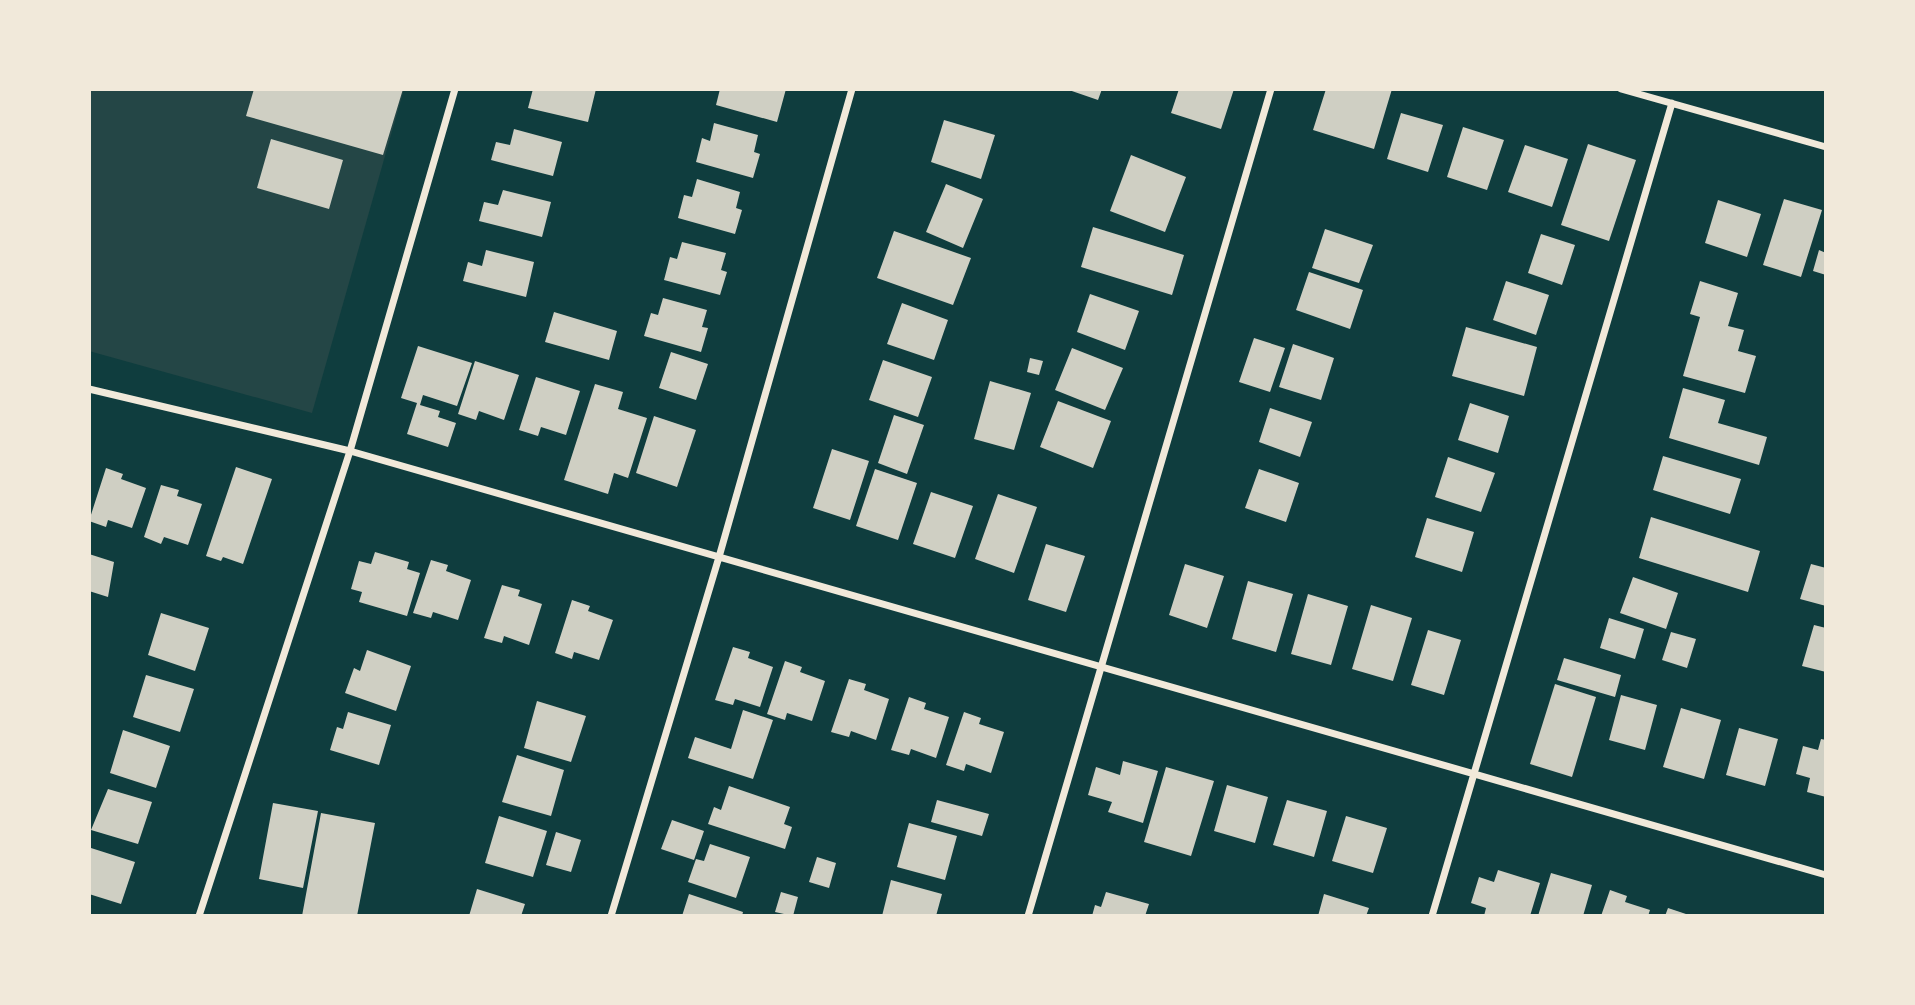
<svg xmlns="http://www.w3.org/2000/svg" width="1915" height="1005" font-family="Montserrat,sans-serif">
  <rect width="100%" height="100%" fill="#0f3d3e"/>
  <path fill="#244646" d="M 89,89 L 404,89 L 312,413 L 89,351 Z"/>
  <path fill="#cfcfc3" d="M 254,89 L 403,89 L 383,155 L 246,116 Z
    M 533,89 L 596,89 L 588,122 L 528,108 Z
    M 720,89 L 786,89 L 777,122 L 716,105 Z
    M 1066,89 L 1102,89 L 1098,100 Z
    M 1179,89 L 1234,89 L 1221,129 L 1171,113 Z
    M 1326,89 L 1392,89 L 1374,149 L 1313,130 Z
    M 1401,113 L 1443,125 L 1428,172 L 1387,159 Z
    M 944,120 L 995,135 L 981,179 L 931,162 Z
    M 714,123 L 758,135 L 754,152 L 760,154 L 753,178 L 696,162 L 702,138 L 710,141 Z
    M 1463,127 L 1504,140 L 1487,190 L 1447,177 Z
    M 514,129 L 562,142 L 553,176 L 491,160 L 496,142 L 510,145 Z
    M 271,139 L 343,160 L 329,209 L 257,188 Z
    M 1588,144 L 1636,160 L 1609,241 L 1561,225 Z
    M 1525,145 L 1568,159 L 1552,207 L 1508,192 Z
    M 1131,155 L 1186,177 L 1165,232 L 1110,211 Z
    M 697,179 L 740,192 L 736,208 L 742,210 L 735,234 L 678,218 L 684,195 L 692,197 Z
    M 946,184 L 983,199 L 963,248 L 926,232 Z
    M 503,190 L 551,202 L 542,237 L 479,221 L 484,202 L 498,205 Z
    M 1784,199 L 1822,210 L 1801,277 L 1763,265 Z
    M 1718,200 L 1761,214 L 1747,257 L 1705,243 Z
    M 1093,227 L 1184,255 L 1172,295 L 1081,267 Z
    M 1325,229 L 1373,245 L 1359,283 L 1312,268 Z
    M 894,231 L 971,258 L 953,305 L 877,278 Z
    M 1541,234 L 1575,245 L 1562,285 L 1528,273 Z
    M 682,242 L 726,253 L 721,270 L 727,272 L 720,295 L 664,280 L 670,257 L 677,259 Z
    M 486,250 L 534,262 L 526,297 L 463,281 L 468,262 L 482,266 Z
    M 1819,250 L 1826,253 L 1826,275 L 1813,271 Z
    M 1309,272 L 1363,290 L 1350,329 L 1296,310 Z
    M 1506,281 L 1549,295 L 1536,335 L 1493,320 Z
    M 1700,281 L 1738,293 L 1728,326 L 1744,330 L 1738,351 L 1756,356 L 1745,393 L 1683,376 L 1700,317 L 1690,314 Z
    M 1090,294 L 1139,311 L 1125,350 L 1077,332 Z
    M 663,298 L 707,310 L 702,327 L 708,328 L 701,352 L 644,336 L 651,313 L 658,315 Z
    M 902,303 L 948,320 L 934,360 L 887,344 Z
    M 554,312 L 617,331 L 609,360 L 545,342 Z
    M 1466,327 L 1537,347 L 1524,396 L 1452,376 Z
    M 1254,338 L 1285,348 L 1270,392 L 1239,382 Z
    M 1293,344 L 1334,358 L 1321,400 L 1279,387 Z
    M 418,346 L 472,363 L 457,406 L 423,395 L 420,405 L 440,411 L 438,417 L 456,423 L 448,447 L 407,434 L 417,403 L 401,398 Z
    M 1072,348 L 1123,368 L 1105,410 L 1055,390 Z
    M 671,352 L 708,364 L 696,400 L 659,388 Z
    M 1030,358 L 1043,361 L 1039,375 L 1027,372 Z
    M 883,360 L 932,377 L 918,417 L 869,400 Z
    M 475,361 L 519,375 L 504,420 L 479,411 L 476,420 L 458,414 Z
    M 536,377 L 580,391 L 566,435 L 541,427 L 538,436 L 519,430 Z
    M 990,381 L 1031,393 L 1014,450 L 974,439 Z
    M 595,384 L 623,392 L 618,409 L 647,418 L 628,478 L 614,473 L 608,494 L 564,480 Z
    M 1683,388 L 1725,400 L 1718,423 L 1767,437 L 1759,465 L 1669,438 Z
    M 1058,401 L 1111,421 L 1093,468 L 1040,447 Z
    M 1470,403 L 1509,416 L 1498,453 L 1458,440 Z
    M 1270,408 L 1312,422 L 1300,457 L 1259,442 Z
    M 894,415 L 924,425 L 907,474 L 878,463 Z
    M 654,416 L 696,430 L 677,487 L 636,473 Z
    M 832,449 L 869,461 L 850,520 L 813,508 Z
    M 1663,456 L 1741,479 L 1730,514 L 1653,490 Z
    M 1448,457 L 1495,473 L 1481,512 L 1435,497 Z
    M 236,467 L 272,479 L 243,564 L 223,557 L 221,561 L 206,556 Z
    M 106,468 L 123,474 L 121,479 L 146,488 L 132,528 L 108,520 L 106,527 L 89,521 Z
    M 875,469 L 917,483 L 898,540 L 856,526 Z
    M 1259,469 L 1299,483 L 1286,522 L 1245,508 Z
    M 161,485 L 179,490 L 177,496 L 202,504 L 188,545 L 164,537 L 161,544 L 144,537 Z
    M 931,492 L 973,506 L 955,558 L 913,544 Z
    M 998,494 L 1037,507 L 1014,573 L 975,559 Z
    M 1651,517 L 1760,551 L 1748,592 L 1639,558 Z
    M 1427,518 L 1474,532 L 1462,572 L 1415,557 Z
    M 1046,544 L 1085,556 L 1066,612 L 1028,600 Z
    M 375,552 L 409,562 L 407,569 L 420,573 L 407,616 L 359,602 L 362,592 L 351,589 L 359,561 L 371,564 Z
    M 89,554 L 114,562 L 108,597 L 89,591 Z
    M 431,560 L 448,565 L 446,571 L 471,580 L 458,620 L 433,612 L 431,618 L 413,613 Z
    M 1185,564 L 1224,576 L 1207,628 L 1169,615 Z
    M 1811,564 L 1826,568 L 1826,606 L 1800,599 Z
    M 1633,577 L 1678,593 L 1666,629 L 1620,613 Z
    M 1248,581 L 1293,594 L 1276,652 L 1232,639 Z
    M 502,585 L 520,590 L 518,596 L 542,604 L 529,645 L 504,636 L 502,643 L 484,638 Z
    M 1308,594 L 1348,606 L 1331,665 L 1291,654 Z
    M 572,600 L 590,606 L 588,611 L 613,620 L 599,660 L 574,652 L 572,659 L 555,653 Z
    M 1371,605 L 1412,618 L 1393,681 L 1352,669 Z
    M 161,613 L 209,628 L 195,671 L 148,655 Z
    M 1609,618 L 1644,629 L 1635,659 L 1600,648 Z
    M 1814,625 L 1826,628 L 1826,672 L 1802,666 Z
    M 1428,630 L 1461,640 L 1444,695 L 1411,685 Z
    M 1671,632 L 1696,639 L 1687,668 L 1662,660 Z
    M 733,647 L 750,652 L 748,658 L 773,667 L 760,707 L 735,699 L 733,705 L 715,700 Z
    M 367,650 L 411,666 L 396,711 L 345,693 L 354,668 L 360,671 Z
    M 1564,658 L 1621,675 L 1615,697 L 1557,680 Z
    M 785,661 L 802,667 L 800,672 L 825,681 L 812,721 L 787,713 L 785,720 L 767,714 Z
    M 146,675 L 194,689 L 180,732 L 133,717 Z
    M 849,679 L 866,684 L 864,690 L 889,699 L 876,740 L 851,731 L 849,737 L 831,732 Z
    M 1555,684 L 1596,697 L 1572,777 L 1530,764 Z
    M 1621,695 L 1657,705 L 1645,750 L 1609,740 Z
    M 909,697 L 926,703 L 924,709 L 949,717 L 936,758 L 911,749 L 909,755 L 891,750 Z
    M 537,701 L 586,716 L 571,762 L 524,748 Z
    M 1681,708 L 1721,720 L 1704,779 L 1663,767 Z
    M 743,710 L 773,720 L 753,779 L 688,758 L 695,737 L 731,749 Z
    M 348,712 L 391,725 L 379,765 L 330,750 L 337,727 L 343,729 Z
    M 964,712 L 981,718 L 979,724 L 1004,732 L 991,773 L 966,764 L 964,771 L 946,765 Z
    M 1739,728 L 1778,739 L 1765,786 L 1726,775 Z
    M 123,730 L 170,746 L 156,788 L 110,773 Z
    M 1821,739 L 1826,740 L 1826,797 L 1807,792 L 1810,778 L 1796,774 L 1803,746 L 1818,750 Z
    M 517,755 L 564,770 L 551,816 L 502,802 Z
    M 1123,761 L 1158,771 L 1143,823 L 1108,812 L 1112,802 L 1088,795 L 1096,767 L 1120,775 Z
    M 1166,767 L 1214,781 L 1191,856 L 1144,842 Z
    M 1227,785 L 1268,797 L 1255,843 L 1214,831 Z
    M 729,786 L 790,807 L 784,824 L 792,827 L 785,849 L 708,824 L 714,807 L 721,810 Z
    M 108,789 L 152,802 L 138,844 L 91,830 Z
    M 937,800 L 989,814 L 982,836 L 931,822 Z
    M 1287,800 L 1327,811 L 1314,857 L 1273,845 Z
    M 273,803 L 318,811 L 303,888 L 259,879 Z
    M 321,813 L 375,823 L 357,916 L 302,916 Z
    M 499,816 L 547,831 L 533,877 L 485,863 Z
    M 1346,816 L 1387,828 L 1373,873 L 1332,861 Z
    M 672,820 L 704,831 L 694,860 L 661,849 Z
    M 909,823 L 957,836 L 945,880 L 897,867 Z
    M 556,832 L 581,840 L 571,872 L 546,865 Z
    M 710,844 L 750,857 L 736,898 L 688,882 L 696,859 L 704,861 Z
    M 91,848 L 135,862 L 121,904 L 89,894 Z
    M 817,857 L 836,863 L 829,888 L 809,882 Z
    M 1498,870 L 1540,883 L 1530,916 L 1484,916 L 1486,908 L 1471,903 L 1479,877 L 1494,882 Z
    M 1551,873 L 1592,885 L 1583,916 L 1538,916 Z
    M 891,880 L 942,894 L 936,916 L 882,916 Z
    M 477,889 L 525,904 L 521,916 L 469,916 Z
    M 1610,890 L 1627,896 L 1625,902 L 1650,910 L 1648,916 L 1601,916 Z
    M 781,892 L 798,897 L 793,916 L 775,912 Z
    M 1106,892 L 1149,904 L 1145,916 L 1092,916 L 1095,905 L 1101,907 Z
    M 689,894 L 743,912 L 742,916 L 682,916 Z
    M 1324,894 L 1369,908 L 1366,916 L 1318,916 Z
    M 1668,908 L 1689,915 L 1689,916 L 1665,916 Z"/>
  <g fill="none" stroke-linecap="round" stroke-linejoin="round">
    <path stroke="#f1e9da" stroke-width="7" d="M 1621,89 L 1826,147
      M 89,389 L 350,451 L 1826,875
      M 199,916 L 350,451 L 455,89
      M 611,916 L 719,557 L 852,89
      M 1028,916 L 1271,89
      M 1432,916 L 1672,103"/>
  </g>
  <rect width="1915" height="1005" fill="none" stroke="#f1e9da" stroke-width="182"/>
</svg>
